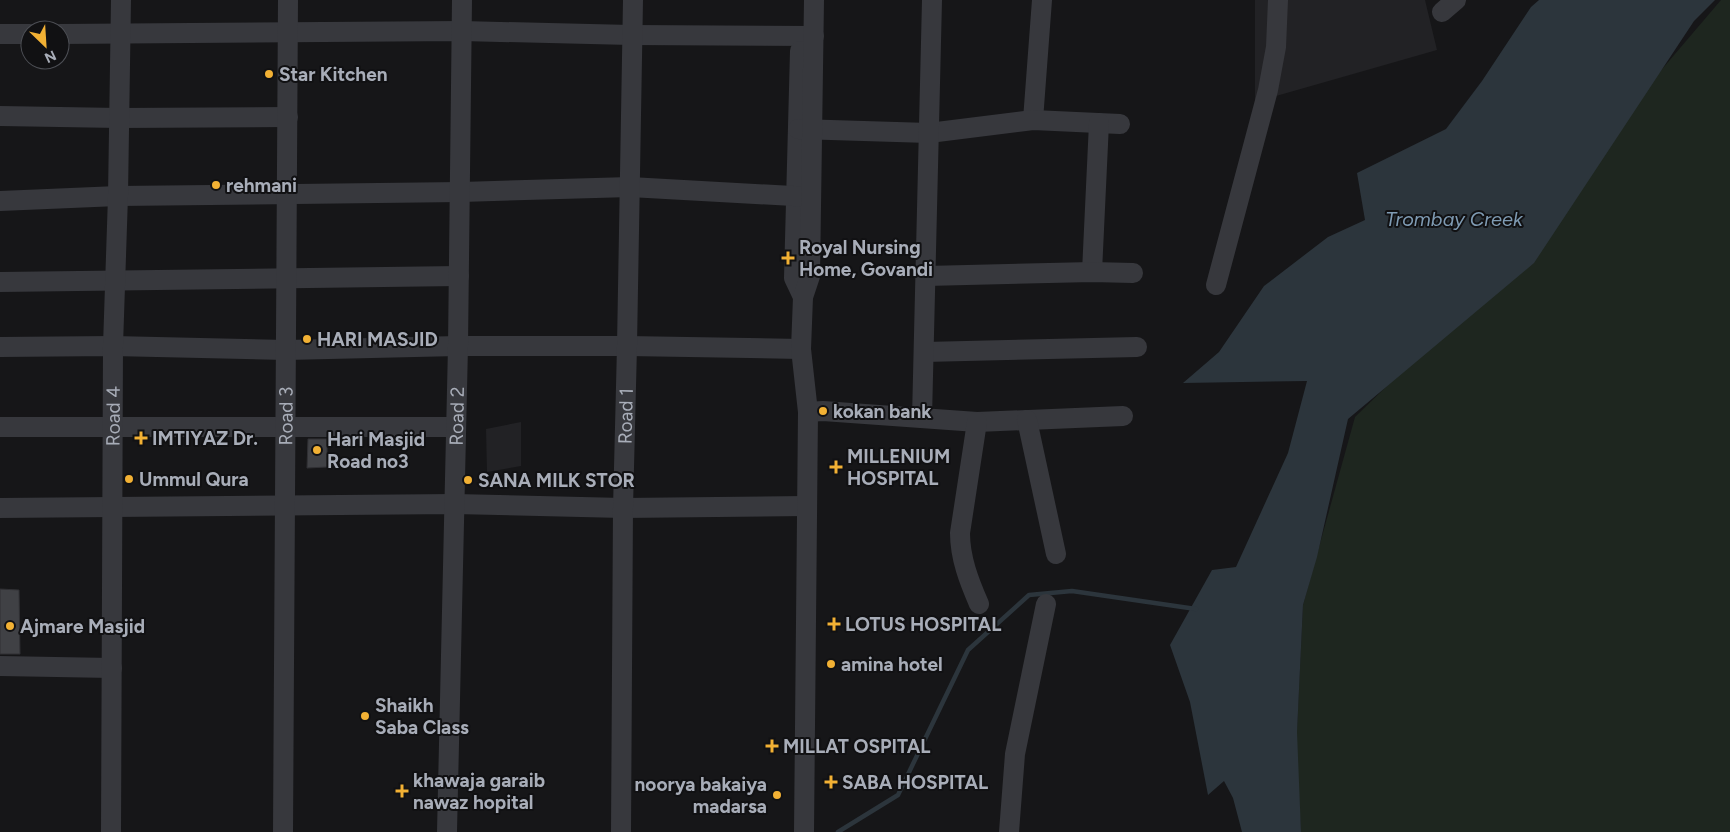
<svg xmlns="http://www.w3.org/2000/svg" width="1730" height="832" font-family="Figtree,sans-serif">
  <rect width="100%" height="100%" fill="#161618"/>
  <path fill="#222225" d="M 1255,0 L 1425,0 L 1437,50 L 1255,102 Z
    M 521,422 L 521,466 L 487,472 L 486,429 Z"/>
  <path fill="#1e261f" d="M 1721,0 L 1730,0 L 1730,832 L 1301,832 L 1296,749 L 1303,605 L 1355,417 L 1526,251 L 1646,88 Z"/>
  <path fill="#2c353c" d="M 1539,0 L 1715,0 L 1694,21 L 1534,263 L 1348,419 L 1317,557 L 1303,605 L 1297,732 L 1301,832 L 1242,832 L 1233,798 L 1224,781 L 1208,795 L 1190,702 L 1170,645 L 1212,570 L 1236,567 L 1288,453 L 1307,381 L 1183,383 L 1219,352 L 1264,286 L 1328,237 L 1365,220 L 1357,173 L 1446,129 L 1482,81 L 1531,7 Z"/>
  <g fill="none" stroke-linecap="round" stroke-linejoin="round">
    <path stroke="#2c353c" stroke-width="4.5" d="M 838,832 L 898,795 L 968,650 L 1029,595 L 1072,591 L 1196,609"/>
  </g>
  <path fill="#404145" stroke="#303034" d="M 308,439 L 327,439 L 327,467 L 307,468 Z
    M 0,589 L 19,590 L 20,654 L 0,654 Z"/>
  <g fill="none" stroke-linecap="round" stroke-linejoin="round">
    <g stroke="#37383d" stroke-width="20">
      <path d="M 1442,12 L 1456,0"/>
      <path d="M 0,34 L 30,34"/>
      <path d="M 60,34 L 462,31 L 631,35 L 814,36"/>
      <path d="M 800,51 L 794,278 L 803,297"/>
      <path d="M 0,116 L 119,118 L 288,117"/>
      <path d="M 1033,120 L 1042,0"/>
      <path d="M 798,129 L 929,133 L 1033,120 L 1120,124"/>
      <path d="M 0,201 L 118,196 L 461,192 L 630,187 L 811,197"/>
      <path d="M 1092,272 L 1099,123"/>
      <path d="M 926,276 L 1092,272 L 1133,273"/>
      <path d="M 0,282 L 459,276"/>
      <path d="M 1216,285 L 1268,90 L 1276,47 L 1278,0"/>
      <path d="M 0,347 L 113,346 L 286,350 L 458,346 L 627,346 L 801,349"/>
      <path d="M 924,352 L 1137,347"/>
      <path d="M 808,412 L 823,411 L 977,422 L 1123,416"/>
      <path d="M 922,418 L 932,0"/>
      <path d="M 1027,420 L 1056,554"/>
      <path d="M 977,422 L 960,533 C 960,558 969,581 979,604"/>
      <path d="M 0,427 L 456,427"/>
      <path d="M 0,508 L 455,504 L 623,508 L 806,506"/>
      <path d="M 0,666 L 112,668"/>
      <path id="s1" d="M 111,832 L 113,346 L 118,196 L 121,0"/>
      <path id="s2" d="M 283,832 L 288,0"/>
      <path id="s3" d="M 447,832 L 458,346 L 462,0"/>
      <path id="s4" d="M 621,832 L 623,508 L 627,346 L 633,0"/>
      <path d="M 804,832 L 808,412 L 801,349 L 803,297 L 810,276 L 814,0"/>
      <path d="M 1009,832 L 1015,754 L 1046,604"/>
    </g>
  </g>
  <g fill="#f2b134" stroke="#111113" stroke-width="2">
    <circle cx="269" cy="74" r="5"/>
    <circle cx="216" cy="185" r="5"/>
    <path d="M785.5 250.5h5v5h5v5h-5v5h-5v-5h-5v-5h5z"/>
    <circle cx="307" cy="339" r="5"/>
    <circle cx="823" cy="411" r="5"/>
    <path d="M138.5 430.5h5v5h5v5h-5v5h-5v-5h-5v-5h5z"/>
    <circle cx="317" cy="450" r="5"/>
    <path d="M833.5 459.5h5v5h5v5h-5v5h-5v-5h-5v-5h5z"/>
    <circle cx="129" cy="479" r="5"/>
    <circle cx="468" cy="480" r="5"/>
    <path d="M831.5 616.5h5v5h5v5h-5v5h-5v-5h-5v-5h5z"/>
    <circle cx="10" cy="626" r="5"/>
    <circle cx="831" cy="664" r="5"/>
    <circle cx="365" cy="716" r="5"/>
    <path d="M769.5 738.5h5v5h5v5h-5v5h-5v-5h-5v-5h5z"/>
    <path d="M828.5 774.5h5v5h5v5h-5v5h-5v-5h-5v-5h5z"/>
    <path d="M399.5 783.5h5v5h5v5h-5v5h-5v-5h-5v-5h5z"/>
    <circle cx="777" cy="795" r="5"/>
  </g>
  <g text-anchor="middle" stroke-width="4" stroke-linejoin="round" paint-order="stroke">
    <g font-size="19" font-weight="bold" fill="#a8adb8" stroke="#111113" text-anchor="start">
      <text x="279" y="81">Star Kitchen</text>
      <text x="226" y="192">rehmani</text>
      <text x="799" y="254">Royal Nursing<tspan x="799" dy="22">Home, Govandi</tspan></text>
      <text x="317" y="346">HARI MASJID</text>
      <text x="833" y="418">kokan bank</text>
      <text x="152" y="445">IMTIYAZ Dr.</text>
      <text x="327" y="446">Hari Masjid<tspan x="327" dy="22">Road no3</tspan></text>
      <text x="847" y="463">MILLENIUM<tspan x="847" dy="22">HOSPITAL</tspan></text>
      <text x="139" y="486">Ummul Qura</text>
      <text x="478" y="487">SANA MILK STOR</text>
      <text x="845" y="631">LOTUS HOSPITAL</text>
      <text x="20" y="633">Ajmare Masjid</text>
      <text x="841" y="671">amina hotel</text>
      <text x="375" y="712">Shaikh<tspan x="375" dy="22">Saba Class</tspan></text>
      <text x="783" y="753">MILLAT OSPITAL</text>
      <text x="413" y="787">khawaja garaib<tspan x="413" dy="22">nawaz hopital</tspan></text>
      <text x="842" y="789">SABA HOSPITAL</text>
      <text x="767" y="791" text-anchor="end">noorya bakaiya<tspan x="767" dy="22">madarsa</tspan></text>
    </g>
    <g font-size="19" fill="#a8adb8" stroke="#111113">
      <text dy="7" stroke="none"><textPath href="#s1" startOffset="416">Road 4</textPath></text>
      <text dy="7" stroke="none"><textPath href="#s2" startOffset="416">Road 3</textPath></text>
      <text dy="7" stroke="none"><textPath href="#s3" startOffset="416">Road 2</textPath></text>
      <text dy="7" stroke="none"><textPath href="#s4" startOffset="416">Road 1</textPath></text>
    </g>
    <g font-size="20" font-style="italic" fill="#7f9bb3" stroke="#111113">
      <text x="1454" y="226">Trombay Creek</text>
    </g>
  </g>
  <g transform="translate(45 45) rotate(155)"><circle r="24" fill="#111113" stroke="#4d4f55"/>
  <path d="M0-4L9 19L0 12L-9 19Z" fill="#f2b134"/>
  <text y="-8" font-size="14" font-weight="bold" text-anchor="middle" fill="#a8adb8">N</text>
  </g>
</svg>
